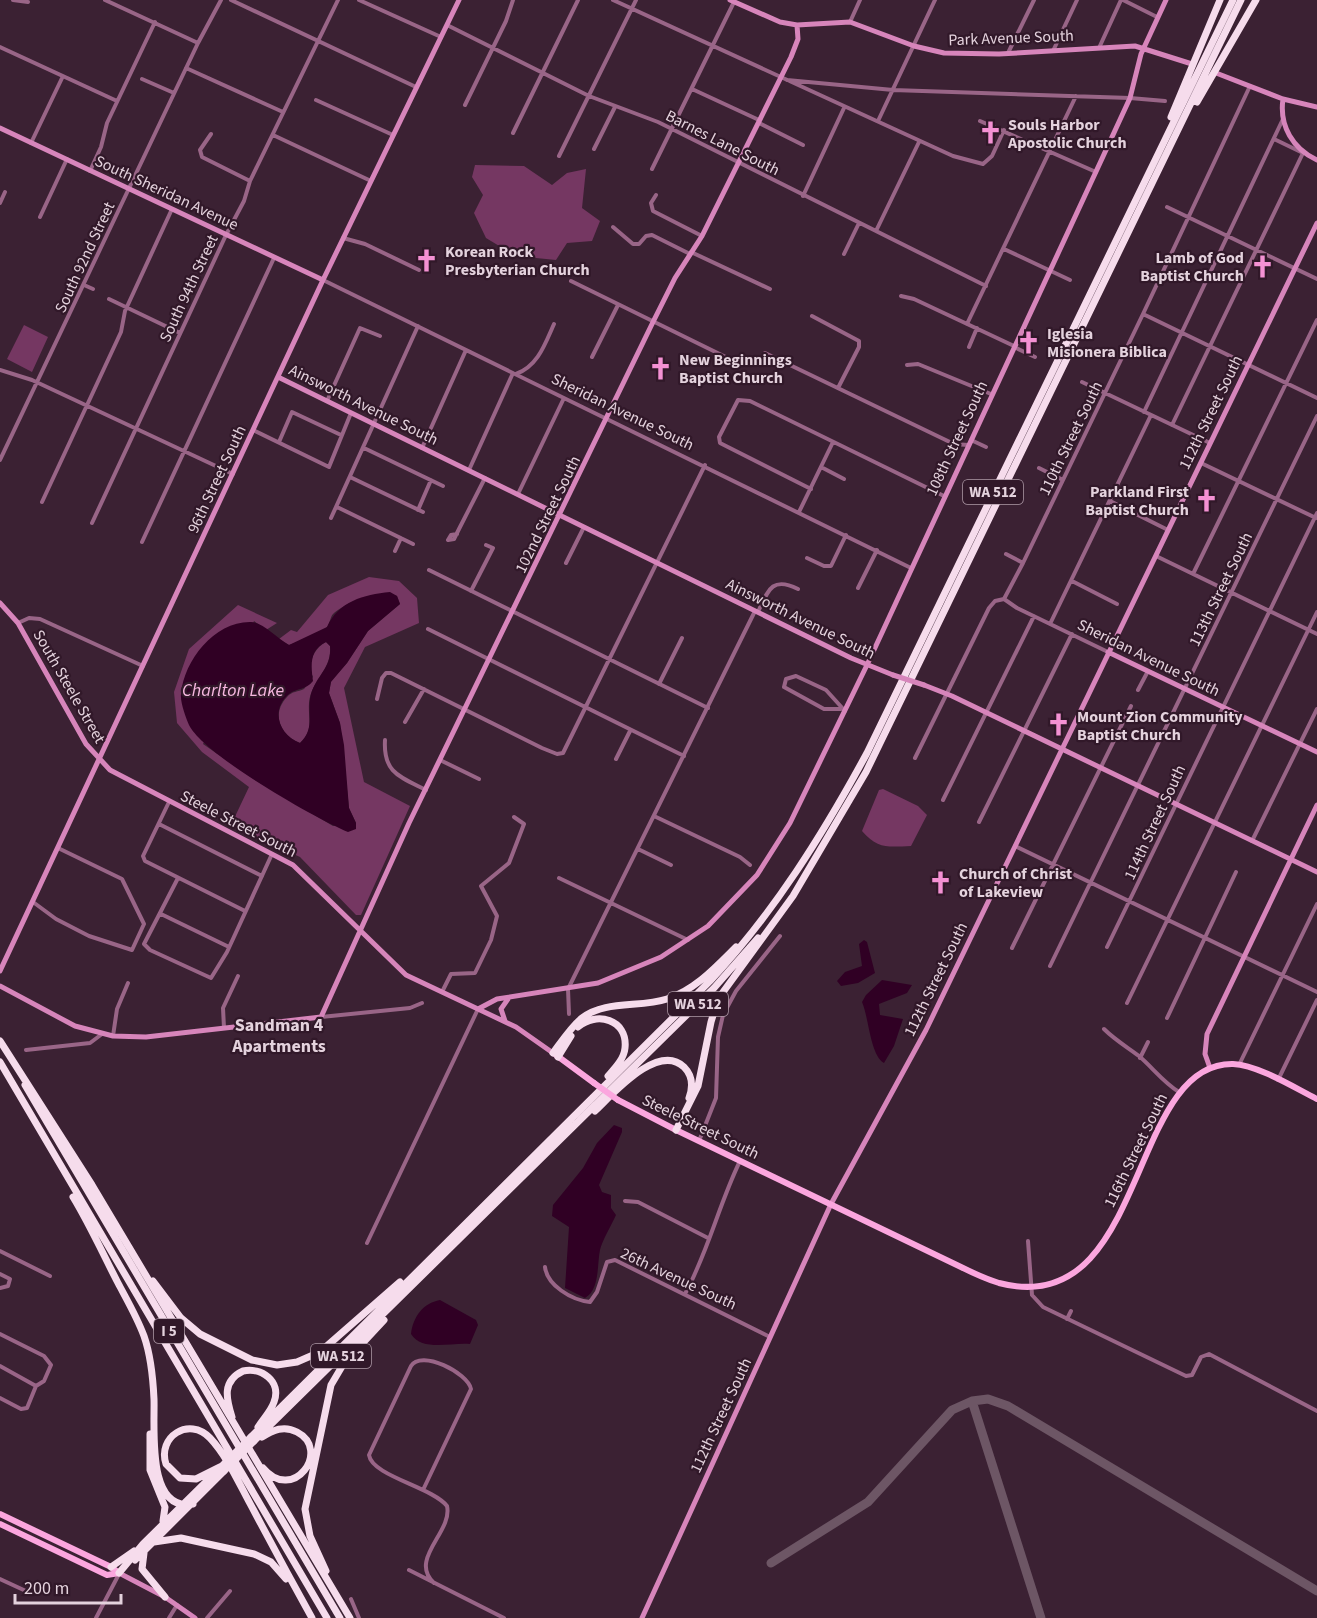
<svg xmlns="http://www.w3.org/2000/svg" width="1317" height="1618" font-family="'Source Sans 3',sans-serif">
  <rect width="100%" height="100%" fill="#3b2133"/>
  <path fill="#753762" d="M 475,165 L 524,166 L 552,185 L 567,173 L 586,169 L 582,208 L 600,221 L 592,241 L 567,243 L 556,260 L 516,256 L 486,238 L 474,213 L 483,195 L 472,177 Z
    M 24,325 L 48,337 L 32,372 L 7,359 Z
    M 369,577 L 399,581 L 417,598 L 419,623 L 365,647 L 344,688 L 364,782 L 410,806 L 361,915 L 356,915 L 300,857 L 231,825 L 249,787 L 202,752 L 177,723 L 174,692 L 189,649 L 238,605 L 277,623 L 266,630 L 254,621 L 203,744 L 255,780 L 333,826 L 356,823 L 349,808 L 340,723 L 329,693 L 331,681 L 347,663 L 368,631 L 400,604 L 397,596 C 383,588 345,602 333,614 C 330,617 330,624 327,627 C 320,635 300,641 289,645 L 279,639 L 291,630 L 297,632 L 328,595 Z
    M 326,642 L 330,646 C 332,671 311,680 309,703 C 308,720 314,730 300,743 C 280,735 271,714 287,697 C 292,691 298,692 304,689 C 307,686 310,680 313,677 C 307,664 313,649 326,642 Z
    M 883,789 L 918,806 L 927,815 L 911,846 C 887,847 878,849 862,831 L 879,790 Z"/>
  <path fill="#300024" fill-rule="evenodd" d="M 390,592 L 397,596 L 400,604 L 368,631 L 347,663 L 331,682 L 329,693 L 340,723 L 344,745 L 349,808 L 356,823 L 356,829 L 348,832 C 314,818 204,755 189,725 C 186,718 180,702 181,694 C 184,660 215,621 251,622 C 262,622 278,639 289,645 L 327,627 C 339,601 363,595 390,592 ZM 326,642 L 330,646 C 332,668 317,674 311,694 C 306,713 316,728 300,743 C 279,735 270,710 289,694 C 297,688 306,690 313,681 C 311,666 309,650 326,642 Z
    M 864,940 L 867,942 L 875,973 L 858,983 L 841,986 L 837,981 L 845,972 L 862,966 L 859,944 Z
    M 882,980 L 912,985 L 907,993 L 879,1004 L 880,1015 L 903,1019 L 894,1046 L 884,1063 C 870,1055 869,1018 862,1002 L 866,995 Z
    M 614,1125 L 622,1128 L 622,1132 L 599,1185 L 602,1192 L 611,1195 L 611,1208 L 616,1215 C 612,1224 602,1241 600,1250 C 597,1264 600,1290 585,1298 L 565,1288 L 569,1227 L 552,1216 L 553,1205 L 583,1168 L 597,1143 Z
    M 440,1300 L 476,1320 L 478,1325 L 470,1344 C 452,1342 422,1352 411,1334 C 413,1317 423,1303 440,1300 Z"/>
  <g fill="none" stroke-linecap="round" stroke-linejoin="round">
    <path stroke="#6d5665" stroke-width="9" d="M 972,1401 L 1041,1618
      M 771,1563 L 868,1502 L 952,1410 L 972,1401 L 988,1399 L 1008,1406 L 1317,1591"/>
    <path stroke="#996587" stroke-width="4" d="M 13,0 L 28,2
      M 105,0 L 198,43
      M 231,0 L 416,87
      M 359,0 L 441,37
      M 613,0 L 953,156 L 983,164 L 992,156 L 1004,130
      M 1123,0 L 1157,17
      M 850,22 L 860,0
      M 447,25 L 589,96 L 658,122 L 986,286
      M 0,47 L 117,101
      M 1099,48 L 1121,0
      M 1053,51 L 1077,0
      M 1008,53 L 1034,0
      M 186,68 L 283,112
      M 142,79 L 174,93
      M 787,80 L 893,90 L 1130,98 L 1165,101
      M 692,89 L 759,120
      M 316,100 L 393,135
      M 465,105 L 506,21 L 513,0
      M 878,121 L 935,0
      M 980,121 L 1096,172
      M 759,123 L 803,145
      M 513,133 L 578,0
      M 211,134 L 200,150 L 202,157 L 250,181
      M 273,135 L 371,181
      M 31,143 L 63,76
      M 594,149 L 615,107
      M 559,156 L 636,0
      M 652,169 L 734,2
      M 90,171 L 101,147 L 107,123 L 155,22
      M 656,195 L 651,203 L 653,211 L 702,236
      M 803,196 L 844,108
      M 0,203 L 5,192
      M 1167,207 L 1317,279
      M 40,217 L 67,159
      M 613,227 L 633,244 L 639,244 L 646,236 L 652,235 L 690,254
      M 876,231 L 919,142
      M 343,238 L 365,244 L 419,270
      M 1004,249 L 1070,280
      M 691,252 L 770,289
      M 844,254 L 859,223
      M 323,280 L 911,568
      M 571,281 L 742,365
      M 84,285 L 93,289
      M 901,296 L 914,299 L 1014,346
      M 109,299 L 180,333
      M 1143,314 L 1317,398
      M 812,316 L 859,341 L 859,347 L 838,388
      M 967,324 L 1076,96
      M 969,347 L 977,328
      M 1014,347 L 1035,357
      M 765,353 L 954,444 L 968,445
      M 592,357 L 618,305
      M 907,365 L 918,364 L 991,394
      M 0,370 L 32,380 L 233,474
      M 516,374 C 538,366 545,344 554,324
      M 1082,382 L 1210,443
      M 327,401 L 360,328 L 380,336
      M 1144,412 L 1283,119
      M 1172,425 L 1303,153 L 1274,139
      M 253,430 L 329,467 L 351,413
      M 971,440 L 986,447
      M 279,442 L 292,412 L 341,435
      M 364,448 L 443,486
      M 422,448 L 466,350
      M 0,460 L 198,43 L 221,0
      M 1201,463 L 1316,518
      M 821,467 L 844,479
      M 1039,468 L 1063,480
      M 469,470 L 513,373
      M 350,477 L 423,512
      M 811,489 L 720,443 L 719,437 L 738,400 L 750,401 L 944,496
      M 518,494 L 564,398
      M 1110,501 L 1168,530
      M 42,502 L 121,332 L 125,311 L 172,209
      M 337,507 L 413,544
      M 418,510 L 431,480
      M 799,512 L 833,442
      M 331,518 L 418,326
      M 92,523 L 226,235 L 244,201 L 250,181 L 338,0
      M 457,534 L 451,535 L 448,540 L 454,539 L 459,529 L 485,478
      M 142,542 L 274,258
      M 395,551 L 401,538
      M 1006,554 L 1023,563
      M 1156,556 L 1317,634
      M 807,558 L 824,566 L 831,566 L 846,535
      M 566,563 L 584,527
      M 429,570 L 708,708
      M 1193,574 L 1317,320
      M 1072,581 L 1117,604
      M 858,588 L 877,550
      M 471,591 L 493,548 L 486,545
      M 1004,599 L 1017,608 L 1108,652
      M 758,612 C 768,590 772,576 798,589
      M 18,623 L 29,618 L 40,619 L 143,666
      M 1050,624 L 1151,415
      M 428,629 L 684,756
      M 659,684 L 682,638
      M 1138,690 L 1148,671
      M 377,699 L 382,678 L 386,673 L 391,673 L 542,748 L 557,754 L 563,753 L 705,465
      M 841,709 L 824,709 L 784,687 L 786,679 L 796,676 L 826,690 L 845,711
      M 405,722 L 424,689
      M 385,740 C 383,773 400,777 426,790
      M 915,758 L 989,608 L 995,601 L 1004,599 L 1023,563 L 1143,314 L 1250,86
      M 616,759 L 630,731
      M 440,760 L 479,779
      M 943,800 L 1034,616
      M 169,802 L 143,856 L 145,861 L 245,911
      M 654,816 L 740,857 L 750,865
      M 979,822 L 1072,634
      M 159,824 L 262,876
      M 1252,841 L 1317,709
      M 1015,846 L 1317,992
      M 638,849 L 671,865
      M 178,878 L 144,944 L 150,950 L 211,978 L 227,952 L 272,854
      M 559,878 L 688,940
      M 33,902 L 56,919 L 89,936 L 132,950 L 144,924 L 122,879 L 58,848
      M 161,914 L 229,947
      M 1107,947 L 1317,513
      M 1012,948 L 1131,706
      M 1050,966 L 1317,416
      M 442,992 L 451,974 L 475,973 L 491,940 L 497,916 L 481,886 L 509,863 L 524,824 L 514,817
      M 1127,1003 L 1317,612
      M 569,1014 L 568,989 L 755,611
      M 321,1017 L 410,1008 L 422,1003
      M 1167,1018 L 1236,872
      M 224,1028 L 223,1008 L 238,976
      M 1104,1029 C 1115,1040 1127,1047 1139,1056 C 1153,1068 1163,1082 1179,1092
      M 113,1036 L 117,1009 L 128,983
      M 26,1050 L 90,1043 L 102,1034
      M 1140,1058 L 1148,1042
      M 1239,1065 L 1317,904
      M 1278,1080 L 1317,1000
      M 699,1141 L 716,1098 L 718,1037 L 723,1015 L 736,991 L 780,936
      M 625,1201 L 638,1202 L 708,1238
      M 1028,1241 L 1032,1295 L 1043,1307 L 1186,1376 L 1192,1375 L 1201,1357 L 1209,1354 L 1317,1411
      M 367,1243 L 478,1009
      M 0,1251 L 50,1276
      M 545,1267 C 547,1285 571,1300 590,1302 L 597,1292 L 607,1262 L 615,1260 L 770,1337
      M 0,1274 L 10,1279 L 8,1286 L 0,1288
      M 685,1294 C 708,1252 719,1204 740,1161
      M 1067,1319 L 1071,1311
      M 0,1334 L 44,1356 L 51,1365 L 44,1381 L 36,1386 L 27,1408 L 21,1409 L 0,1398
      M 0,1366 L 36,1386
      M 423,1490 L 471,1389 C 468,1373 421,1349 411,1366 L 369,1455 C 372,1476 432,1487 447,1506 C 453,1532 408,1559 434,1583
      M 409,1570 L 504,1618
      M 0,1579 L 28,1592
      M 351,1599 L 359,1618
      M 96,1618 L 119,1574
      M 169,1618 L 177,1605
      M 207,1618 L 230,1591"/>
    <path stroke="#d785bb" stroke-width="5" d="M 730,0 L 780,22 L 797,25 L 850,22 L 914,46 L 944,53 L 999,54 L 1135,46 L 1192,64
      M 1216,73 L 1283,99 L 1317,107
      M 1283,99 C 1279,126 1293,149 1317,160
      M 0,128 L 323,280
      M 278,377 L 851,658 L 893,675
      M 0,603 L 18,623 L 86,744 L 110,770 L 293,865 L 406,975 L 516,1027 L 553,1053
      M 1108,652 L 1317,752
      M 924,685 L 952,696 L 1317,872
      M 0,971 L 323,280 L 459,0
      M 0,986 L 75,1026 L 113,1036 L 146,1037 L 321,1017 L 409,823 L 653,322 L 675,278 L 702,236 L 791,57 L 798,39 L 797,25
      M 478,1009 L 497,999 L 598,983 L 661,957 L 708,926 L 757,875 L 790,823 L 867,665 L 1100,163 L 1130,98 L 1141,54 L 1166,0
      M 505,1021 L 501,1009 L 508,999
      M 1210,1068 L 1205,1054 L 1207,1034 L 1317,805
      M 119,1573 L 165,1597 L 195,1618
      M 642,1618 L 831,1204 L 926,1030 L 1317,223"/>
    <path stroke="#fba6de" stroke-width="6" d="M 556,1055 L 594,1083
      M 618,1100 L 676,1130 L 961,1267 C 973,1273 986,1279 999,1283 C 1148,1322 1127,1062 1233,1064 C 1258,1065 1295,1088 1317,1099
      M 0,1514 L 111,1567 L 119,1573
      M 0,1524 L 107,1575 L 119,1573"/>
    <path stroke="#f6dcec" stroke-width="7" d="M 1197,102 L 1256,0
      M 1171,117 L 1220,0
      M 578,1027 C 596,1011 628,1019 625,1048 C 624,1059 615,1068 608,1076
      M 0,1041 L 92,1185 L 350,1618
      M 553,1053 C 562,1041 571,1027 582,1018 C 605,1000 640,1008 667,999 C 695,990 716,967 736,947
      M 558,1057 L 571,1036
      M 0,1062 L 327,1618
      M 25,1085 L 340,1618
      M 595,1111 C 613,1094 658,1042 684,1067 C 693,1076 693,1087 689,1098
      M 676,1130 L 698,1086 L 711,1022 L 718,999 L 793,896 L 866,772 L 1241,0
      M 73,1197 C 90,1225 103,1254 118,1283 C 127,1300 137,1317 144,1336 C 151,1356 153,1378 154,1399 C 155,1427 146,1513 193,1504
      M 153,1281 L 181,1318 L 200,1334 L 252,1360 L 277,1365 L 297,1362 L 320,1352 L 400,1282
      M 232,1417 C 226,1398 222,1381 243,1371 C 261,1367 282,1381 274,1402 C 271,1411 263,1419 258,1427
      M 150,1434 L 150,1470 L 165,1507 L 163,1521
      M 251,1437 L 710,981 C 774,913 823,834 867,753 L 1233,0
      M 262,1437 C 273,1430 284,1425 297,1432 C 332,1450 293,1504 263,1468
      M 254,1441 L 714,988 L 758,938
      M 220,1467 L 196,1479 L 180,1478 L 166,1464 C 157,1437 189,1416 210,1438 C 228,1457 240,1486 253,1509 C 272,1545 292,1582 312,1618
      M 154,1542 L 181,1538 L 254,1554 L 271,1562 L 286,1579
      M 144,1553 L 142,1569 L 165,1597
      M 135,1560 L 224,1471
      M 111,1567 L 134,1551
      M 326,1571 L 310,1536 L 305,1509 L 331,1385 L 344,1363 L 384,1320
      M 119,1573 L 143,1544 L 217,1471"/>
    <path stroke="#d785bb" stroke-width="5" d="M 893,675 L 924,685"/>
    <path stroke="#fba6de" stroke-width="6" d="M 594,1083 L 618,1100"/>
    <path stroke="#f6dcec" stroke-width="7" d="M 221,1467 L 251,1437
      M 224,1471 L 254,1441"/>
  </g>
  <defs>
    <symbol id="church-bare" viewBox="-9 -9 18 18"><path d="M-1.2-6h2.4v3.5h3.3v2.4h-3.3V6h-2.4V-.1h-3.3v-2.4h3.3Z" fill="#f491d3" stroke="#311829" stroke-width="2.5" paint-order="stroke"/></symbol>
  </defs>
  <g fill-rule="evenodd">
    <use href="#church-bare" x="974" y="116" width="33" height="33"/>
    <use href="#church-bare" x="410" y="244" width="33" height="33"/>
    <use href="#church-bare" x="1246" y="250" width="33" height="33"/>
    <use href="#church-bare" x="1012" y="326" width="33" height="33"/>
    <use href="#church-bare" x="644" y="352" width="33" height="33"/>
    <use href="#church-bare" x="1190" y="484" width="33" height="33"/>
    <use href="#church-bare" x="1042" y="708" width="33" height="33"/>
    <use href="#church-bare" x="924" y="866" width="33" height="33"/>
  </g>
  <g text-anchor="middle" stroke-width="4.5" stroke-linejoin="round" paint-order="stroke">
    <g fill="#311829" stroke="#ae9aa7" stroke-width="1.5">
      <rect x="963" y="480" width="60" height="24" rx="4.5"/>
      <rect x="668" y="992" width="60" height="24" rx="4.5"/>
      <rect x="154" y="1319" width="30" height="24" rx="4.5"/>
      <rect x="311" y="1344" width="60" height="24" rx="4.5"/>
    </g>
    <g font-size="15" font-weight="bold" fill="#e4d2dd">
      <text x="993" y="497">WA 512</text>
      <text x="698" y="1009">WA 512</text>
      <text x="169" y="1336">I 5</text>
      <text x="341" y="1361">WA 512</text>
    </g>
    <g font-size="16" fill="#e4d2dd" stroke="#311829">
      <text transform="translate(1011 37) rotate(-2)" y="6">Park Avenue South</text>
      <text transform="translate(723 142) rotate(27)" y="6">Barnes Lane South</text>
      <text transform="translate(167 192) rotate(25)" y="6">South Sheridan Avenue</text>
      <text transform="translate(84 257) rotate(-65)" y="6">South 92nd Street</text>
      <text transform="translate(188 288) rotate(-65)" y="6">South 94th Street</text>
      <text transform="translate(364 404) rotate(26)" y="6">Ainsworth Avenue South</text>
      <text transform="translate(623 411) rotate(26)" y="6">Sheridan Avenue South</text>
      <text transform="translate(1210 412) rotate(-64)" y="6">112th Street South</text>
      <text transform="translate(956 438) rotate(-65)" y="6">108th Street South</text>
      <text transform="translate(1070 438) rotate(-64)" y="6">110th Street South</text>
      <text transform="translate(216 479) rotate(-65)" y="6">96th Street South</text>
      <text transform="translate(547 514) rotate(-64)" y="6">102nd Street South</text>
      <text transform="translate(1220 589) rotate(-64)" y="6">113th Street South</text>
      <text transform="translate(801 618) rotate(26)" y="6">Ainsworth Avenue South</text>
      <text transform="translate(1149 657) rotate(26)" y="6">Sheridan Avenue South</text>
      <text transform="translate(70 686) rotate(60)" y="6">South Steele Street</text>
      <text transform="translate(1154 822) rotate(-65)" y="6">114th Street South</text>
      <text transform="translate(239 823) rotate(27)" y="6">Steele Street South</text>
      <text transform="translate(935 979) rotate(-64)" y="6">112th Street South</text>
      <text transform="translate(701 1126) rotate(26)" y="6">Steele Street South</text>
      <text transform="translate(1135 1150) rotate(-64)" y="6">116th Street South</text>
      <text transform="translate(679 1278) rotate(25)" y="6">26th Avenue South</text>
      <text transform="translate(720 1415) rotate(-65)" y="6">112th Street South</text>
    </g>
    <g font-size="16" font-weight="bold" fill="#e4d2dd" stroke="#311829" text-anchor="start">
      <text x="1008" y="130">Souls Harbor<tspan x="1008" dy="18">Apostolic Church</tspan></text>
      <text x="445" y="257">Korean Rock<tspan x="445" dy="18">Presbyterian Church</tspan></text>
      <text x="1244" y="263" text-anchor="end">Lamb of God<tspan x="1244" dy="18">Baptist Church</tspan></text>
      <text x="1047" y="339">Iglesia<tspan x="1047" dy="18">Misionera Biblica</tspan></text>
      <text x="679" y="365">New Beginnings<tspan x="679" dy="18">Baptist Church</tspan></text>
      <text x="1189" y="497" text-anchor="end">Parkland First<tspan x="1189" dy="18">Baptist Church</tspan></text>
      <text x="1077" y="722">Mount Zion Community<tspan x="1077" dy="18">Baptist Church</tspan></text>
      <text x="959" y="879">Church of Christ<tspan x="959" dy="18">of Lakeview</tspan></text>
    </g>
    <g font-size="18" font-style="italic" fill="#f7b8e0" stroke="#311829">
      <text x="233" y="696">Charlton Lake</text>
    </g>
    <g font-size="18" font-weight="bold" fill="#e4d2dd" stroke="#311829">
      <text x="279" y="1031">Sandman 4<tspan x="279" dy="21">Apartments</tspan></text>
    </g>
  </g>
  <path d="M15 1594v9h106v-9" fill="none" stroke="#e4d2dd" stroke-width="3"/>
  <text x="24" y="1594" font-size="18" fill="#e4d2dd" stroke="#311829" stroke-width="4.5" paint-order="stroke">200 m</text>
</svg>
